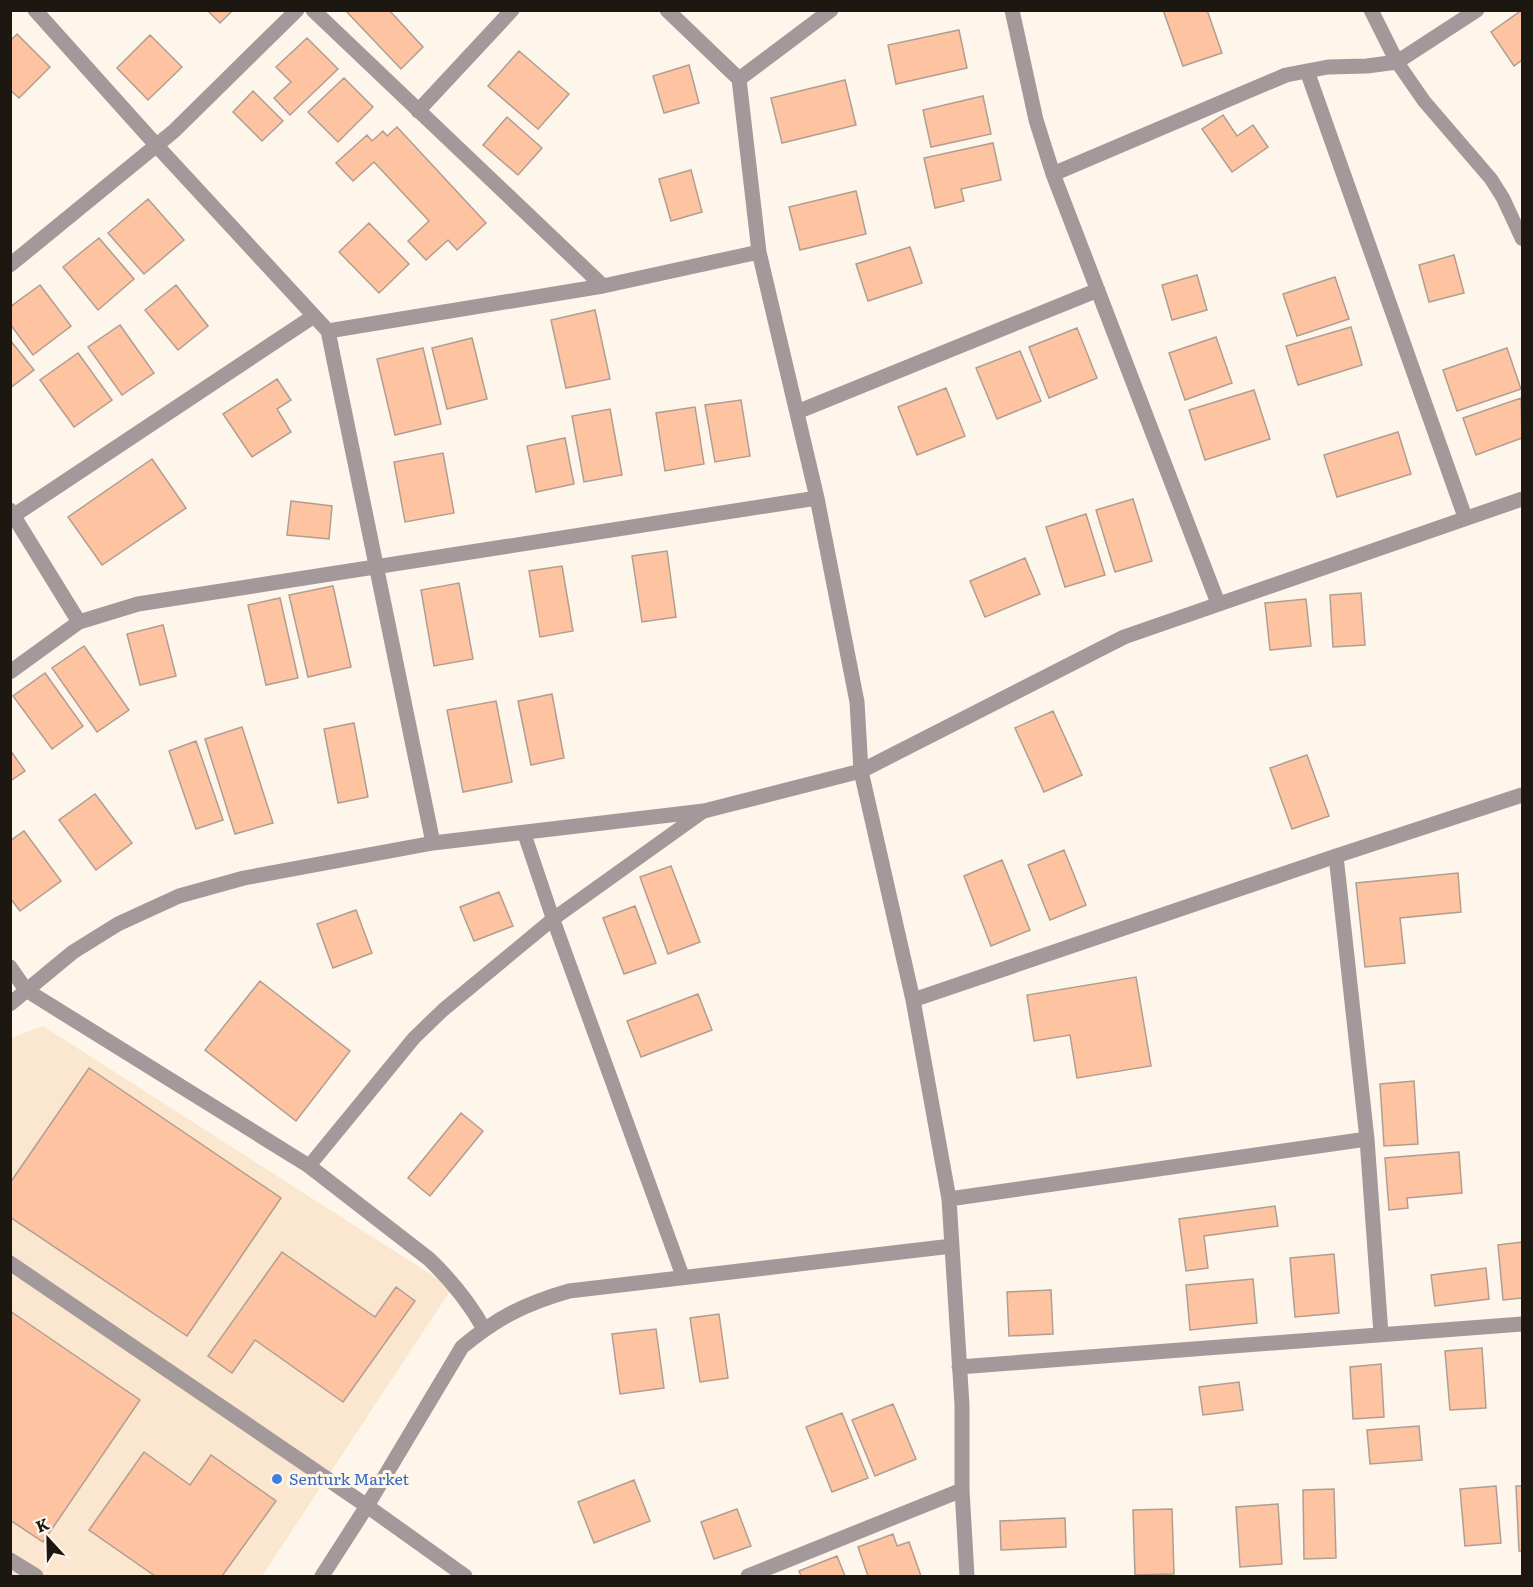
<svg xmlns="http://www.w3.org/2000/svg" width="1533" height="1587" font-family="Literata,serif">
  <rect width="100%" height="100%" fill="#fef5eb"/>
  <path fill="#fbe6cf" d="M 43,1026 L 452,1288 L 262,1576 L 11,1576 L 11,1038 Z"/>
  <path fill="#fec3a0" stroke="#b19e92" stroke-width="1.5" d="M 207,10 L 233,10 L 220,23 Z
    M 345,10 L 389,10 L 423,47 L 401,69 Z
    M 1163,10 L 1207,10 L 1222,53 L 1183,66 Z
    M 1522,10 L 1522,60 L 1514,66 L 1491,32 Z
    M 959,30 L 967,68 L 896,84 L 888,45 Z
    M 17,34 L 50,67 L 19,98 L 10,90 L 10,41 Z
    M 150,35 L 182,67 L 148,100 L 117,68 Z
    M 307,38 L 338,69 L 290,115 L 274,98 L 291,82 L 276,67 Z
    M 519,51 L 569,94 L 538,129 L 488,86 Z
    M 689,65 L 699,103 L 664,113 L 653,76 Z
    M 344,78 L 373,107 L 338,142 L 308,112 Z
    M 845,80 L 856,125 L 782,143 L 771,98 Z
    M 253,91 L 283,121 L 262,141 L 233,112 Z
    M 983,96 L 991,134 L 931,147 L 923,110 Z
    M 1223,115 L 1237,136 L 1253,125 L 1268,147 L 1232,172 L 1202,129 Z
    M 507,117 L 542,148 L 518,175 L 483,145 Z
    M 397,127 L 486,223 L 457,250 L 448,240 L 426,260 L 408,241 L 429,221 L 374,162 L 353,181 L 336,163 L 367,135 L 372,141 L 383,131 L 387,136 Z
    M 993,143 L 1001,180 L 961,189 L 964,201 L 935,208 L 924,158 Z
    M 691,170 L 702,212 L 671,221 L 659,179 Z
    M 856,191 L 866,234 L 800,250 L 789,207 Z
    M 148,199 L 184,240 L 144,274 L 108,233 Z
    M 369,223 L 409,264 L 379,293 L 339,252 Z
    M 99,238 L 134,279 L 98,310 L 63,267 Z
    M 910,247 L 922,283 L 868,301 L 856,264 Z
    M 1454,255 L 1464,293 L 1429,302 L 1419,265 Z
    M 1197,275 L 1207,310 L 1172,320 L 1162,285 Z
    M 1335,277 L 1349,319 L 1297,336 L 1283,294 Z
    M 40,285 L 71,326 L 33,355 L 10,324 L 10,307 Z
    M 176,285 L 208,326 L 178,350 L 145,310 Z
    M 595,310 L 610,379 L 566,388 L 551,320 Z
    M 120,325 L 154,373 L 122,395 L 88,347 Z
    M 1351,327 L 1362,365 L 1298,385 L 1286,346 Z
    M 1077,328 L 1097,378 L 1049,398 L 1029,347 Z
    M 1216,337 L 1232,383 L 1185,400 L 1169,353 Z
    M 472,338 L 487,399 L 447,409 L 432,348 Z
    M 10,340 L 34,370 L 10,388 Z
    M 423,348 L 441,424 L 395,435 L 377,359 Z
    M 1507,348 L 1521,389 L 1457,411 L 1443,370 Z
    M 1020,351 L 1041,401 L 997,419 L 976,368 Z
    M 78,353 L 112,400 L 74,427 L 40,380 Z
    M 277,379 L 291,400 L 277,409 L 291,432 L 252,457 L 223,414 Z
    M 946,388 L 965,436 L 917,455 L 898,407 Z
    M 1254,390 L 1270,439 L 1205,460 L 1189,410 Z
    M 1521,398 L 1522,438 L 1476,455 L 1463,418 Z
    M 741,400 L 750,456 L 715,462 L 705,405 Z
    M 695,407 L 704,464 L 665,471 L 656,413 Z
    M 610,409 L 622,475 L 584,482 L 572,416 Z
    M 1398,432 L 1411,474 L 1337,497 L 1324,455 Z
    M 565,438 L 574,484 L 536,492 L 527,446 Z
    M 443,453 L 454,513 L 405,522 L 394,462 Z
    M 152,459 L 186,508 L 102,565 L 68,517 Z
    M 1133,499 L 1152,561 L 1115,572 L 1096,510 Z
    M 291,501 L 332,506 L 329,539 L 287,535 Z
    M 1086,514 L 1105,575 L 1065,587 L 1046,527 Z
    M 667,551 L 676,617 L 642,622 L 632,556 Z
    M 1025,558 L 1040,594 L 985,617 L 970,581 Z
    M 562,566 L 573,631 L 540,637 L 529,571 Z
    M 459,583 L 473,659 L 434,666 L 421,590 Z
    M 333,586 L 351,667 L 308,677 L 289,595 Z
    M 1361,593 L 1365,645 L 1333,647 L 1330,595 Z
    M 280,598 L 298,678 L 266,685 L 248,605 Z
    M 1306,599 L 1311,646 L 1270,650 L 1265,603 Z
    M 163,625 L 176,676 L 140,685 L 127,634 Z
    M 84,646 L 129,710 L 97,732 L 52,668 Z
    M 45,673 L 83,726 L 52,749 L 13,696 Z
    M 552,694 L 564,758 L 531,765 L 518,701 Z
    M 496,701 L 512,782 L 463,792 L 447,710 Z
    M 1053,711 L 1082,775 L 1044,792 L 1015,728 Z
    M 354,723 L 368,797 L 338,803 L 324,729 Z
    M 242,727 L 273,823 L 235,834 L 205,739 Z
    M 196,741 L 223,820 L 196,829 L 169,751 Z
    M 10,750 L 25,771 L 10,781 Z
    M 1307,755 L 1329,816 L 1292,829 L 1270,768 Z
    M 95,794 L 132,843 L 96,870 L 59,820 Z
    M 24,831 L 61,881 L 20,911 L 10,898 L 10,841 Z
    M 1064,850 L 1086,905 L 1050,920 L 1028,865 Z
    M 1002,860 L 1030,930 L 991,946 L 964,876 Z
    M 671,866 L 700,942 L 668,954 L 640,877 Z
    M 1458,873 L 1461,912 L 1400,918 L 1405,963 L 1365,967 L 1356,883 Z
    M 499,892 L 513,926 L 474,941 L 460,907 Z
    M 635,906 L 656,963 L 624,974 L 603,918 Z
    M 356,910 L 372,953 L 333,968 L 317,924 Z
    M 1136,977 L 1151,1066 L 1077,1078 L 1070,1035 L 1034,1041 L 1027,995 Z
    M 260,981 L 350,1051 L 296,1121 L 205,1050 Z
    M 698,994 L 712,1030 L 641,1057 L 627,1021 Z
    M 89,1068 L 281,1198 L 187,1336 L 10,1217 L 10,1183 Z
    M 1414,1081 L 1418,1144 L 1384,1146 L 1380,1084 Z
    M 461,1113 L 483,1131 L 430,1196 L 408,1178 Z
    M 1459,1152 L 1462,1193 L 1407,1198 L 1408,1208 L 1389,1210 L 1385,1158 Z
    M 1275,1206 L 1278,1226 L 1204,1236 L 1208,1268 L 1186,1271 L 1179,1219 Z
    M 1522,1242 L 1522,1298 L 1503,1300 L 1498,1245 Z
    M 282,1252 L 375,1317 L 396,1287 L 415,1301 L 343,1402 L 255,1340 L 232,1373 L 208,1356 Z
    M 1334,1254 L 1339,1313 L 1295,1317 L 1290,1258 Z
    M 1486,1268 L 1489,1299 L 1435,1306 L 1431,1275 Z
    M 1253,1279 L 1257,1323 L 1190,1330 L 1186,1285 Z
    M 1051,1290 L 1053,1334 L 1009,1336 L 1007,1292 Z
    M 10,1311 L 140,1400 L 43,1542 L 10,1520 Z
    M 719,1314 L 728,1378 L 700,1382 L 690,1318 Z
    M 656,1329 L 664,1388 L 620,1394 L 612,1334 Z
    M 1482,1348 L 1486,1408 L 1450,1410 L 1445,1351 Z
    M 1381,1364 L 1384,1417 L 1353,1419 L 1350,1367 Z
    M 1239,1382 L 1243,1410 L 1203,1415 L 1199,1387 Z
    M 893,1404 L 916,1459 L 875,1476 L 852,1420 Z
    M 842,1413 L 868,1478 L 832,1492 L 806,1427 Z
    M 1419,1426 L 1422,1460 L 1370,1464 L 1367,1430 Z
    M 144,1452 L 190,1485 L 211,1455 L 276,1501 L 222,1576 L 155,1576 L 89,1530 Z
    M 634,1480 L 650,1521 L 594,1543 L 578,1502 Z
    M 1496,1486 L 1501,1543 L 1465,1546 L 1460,1489 Z
    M 1516,1486 L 1522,1486 L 1522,1551 L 1519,1551 Z
    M 1334,1489 L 1336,1558 L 1304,1559 L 1303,1490 Z
    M 1278,1504 L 1282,1564 L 1240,1567 L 1236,1507 Z
    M 737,1509 L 751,1546 L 714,1559 L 701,1522 Z
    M 1172,1509 L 1174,1574 L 1135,1575 L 1133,1510 Z
    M 1065,1518 L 1066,1547 L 1001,1550 L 1000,1521 Z
    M 893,1534 L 897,1546 L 909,1542 L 921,1576 L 868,1576 L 858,1547 Z
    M 837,1556 L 845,1576 L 801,1576 L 799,1571 Z"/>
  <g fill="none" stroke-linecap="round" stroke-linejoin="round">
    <path stroke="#a3999a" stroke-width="14" d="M 1397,62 L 1424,101 L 1491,179 L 1503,198 L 1522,239
      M 524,833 L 553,919 L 683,1277
      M 309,1166 L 414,1038 L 443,1010 L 553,919 L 704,811"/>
    <path stroke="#a3999a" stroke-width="15" d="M 35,10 L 157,146 L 328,331 L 603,286 L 759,252
      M 313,10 L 603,286
      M 667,10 L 739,79 L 759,252 L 817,498 L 857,702 L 861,771 L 913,1000 L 949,1199 L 962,1405 L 962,1490 L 967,1576
      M 1012,10 L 1036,120 L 1053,174 L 1218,603
      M 1371,10 L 1397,62
      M 1307,71 L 1465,517
      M 739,79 L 831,10
      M 418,111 L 512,10
      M 1053,174 L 1286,75 L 1328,67 L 1367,66 L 1397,62 L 1477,10
      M 10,265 L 174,131 L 297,10
      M 328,331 L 433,843
      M 797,412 L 1098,290
      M 10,510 L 79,622
      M 10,518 L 314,316
      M 10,672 L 79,622 L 138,604 L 817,498
      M 1336,856 L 1367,1139 L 1381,1334
      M 10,967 L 26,990 L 309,1166 L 429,1259 C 451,1280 469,1302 484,1329
      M 913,1000 L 1336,856 L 1522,795
      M 10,1004 L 73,952 L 118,924 L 179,896 L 244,878 L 433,843 L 704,811 L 861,771 L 1124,637 L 1522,499
      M 949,1199 L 1367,1139
      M 10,1263 L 367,1506 L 465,1576
      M 959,1367 L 1522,1324
      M 10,1560 L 36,1576
      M 322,1576 L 367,1506 L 462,1347 C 497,1318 524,1304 569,1291 L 952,1246
      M 748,1576 L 962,1490"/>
  </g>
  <circle fill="#3f7fe0" stroke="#fef5eb" stroke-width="2" cx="277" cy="1479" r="6"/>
  <g text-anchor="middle" stroke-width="6" stroke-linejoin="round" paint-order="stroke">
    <g font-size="16" fill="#366cbe" stroke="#fef5eb" text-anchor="start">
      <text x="289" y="1485">Senturk Market</text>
    </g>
  </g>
  <rect width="1533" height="1587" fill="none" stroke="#1c1711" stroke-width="24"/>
  <g transform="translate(48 1539) rotate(338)" stroke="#fef5eb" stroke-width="4.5" paint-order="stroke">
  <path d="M0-4.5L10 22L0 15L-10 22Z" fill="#1c1711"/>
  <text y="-9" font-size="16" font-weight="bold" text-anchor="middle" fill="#1c1711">K</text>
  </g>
</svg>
